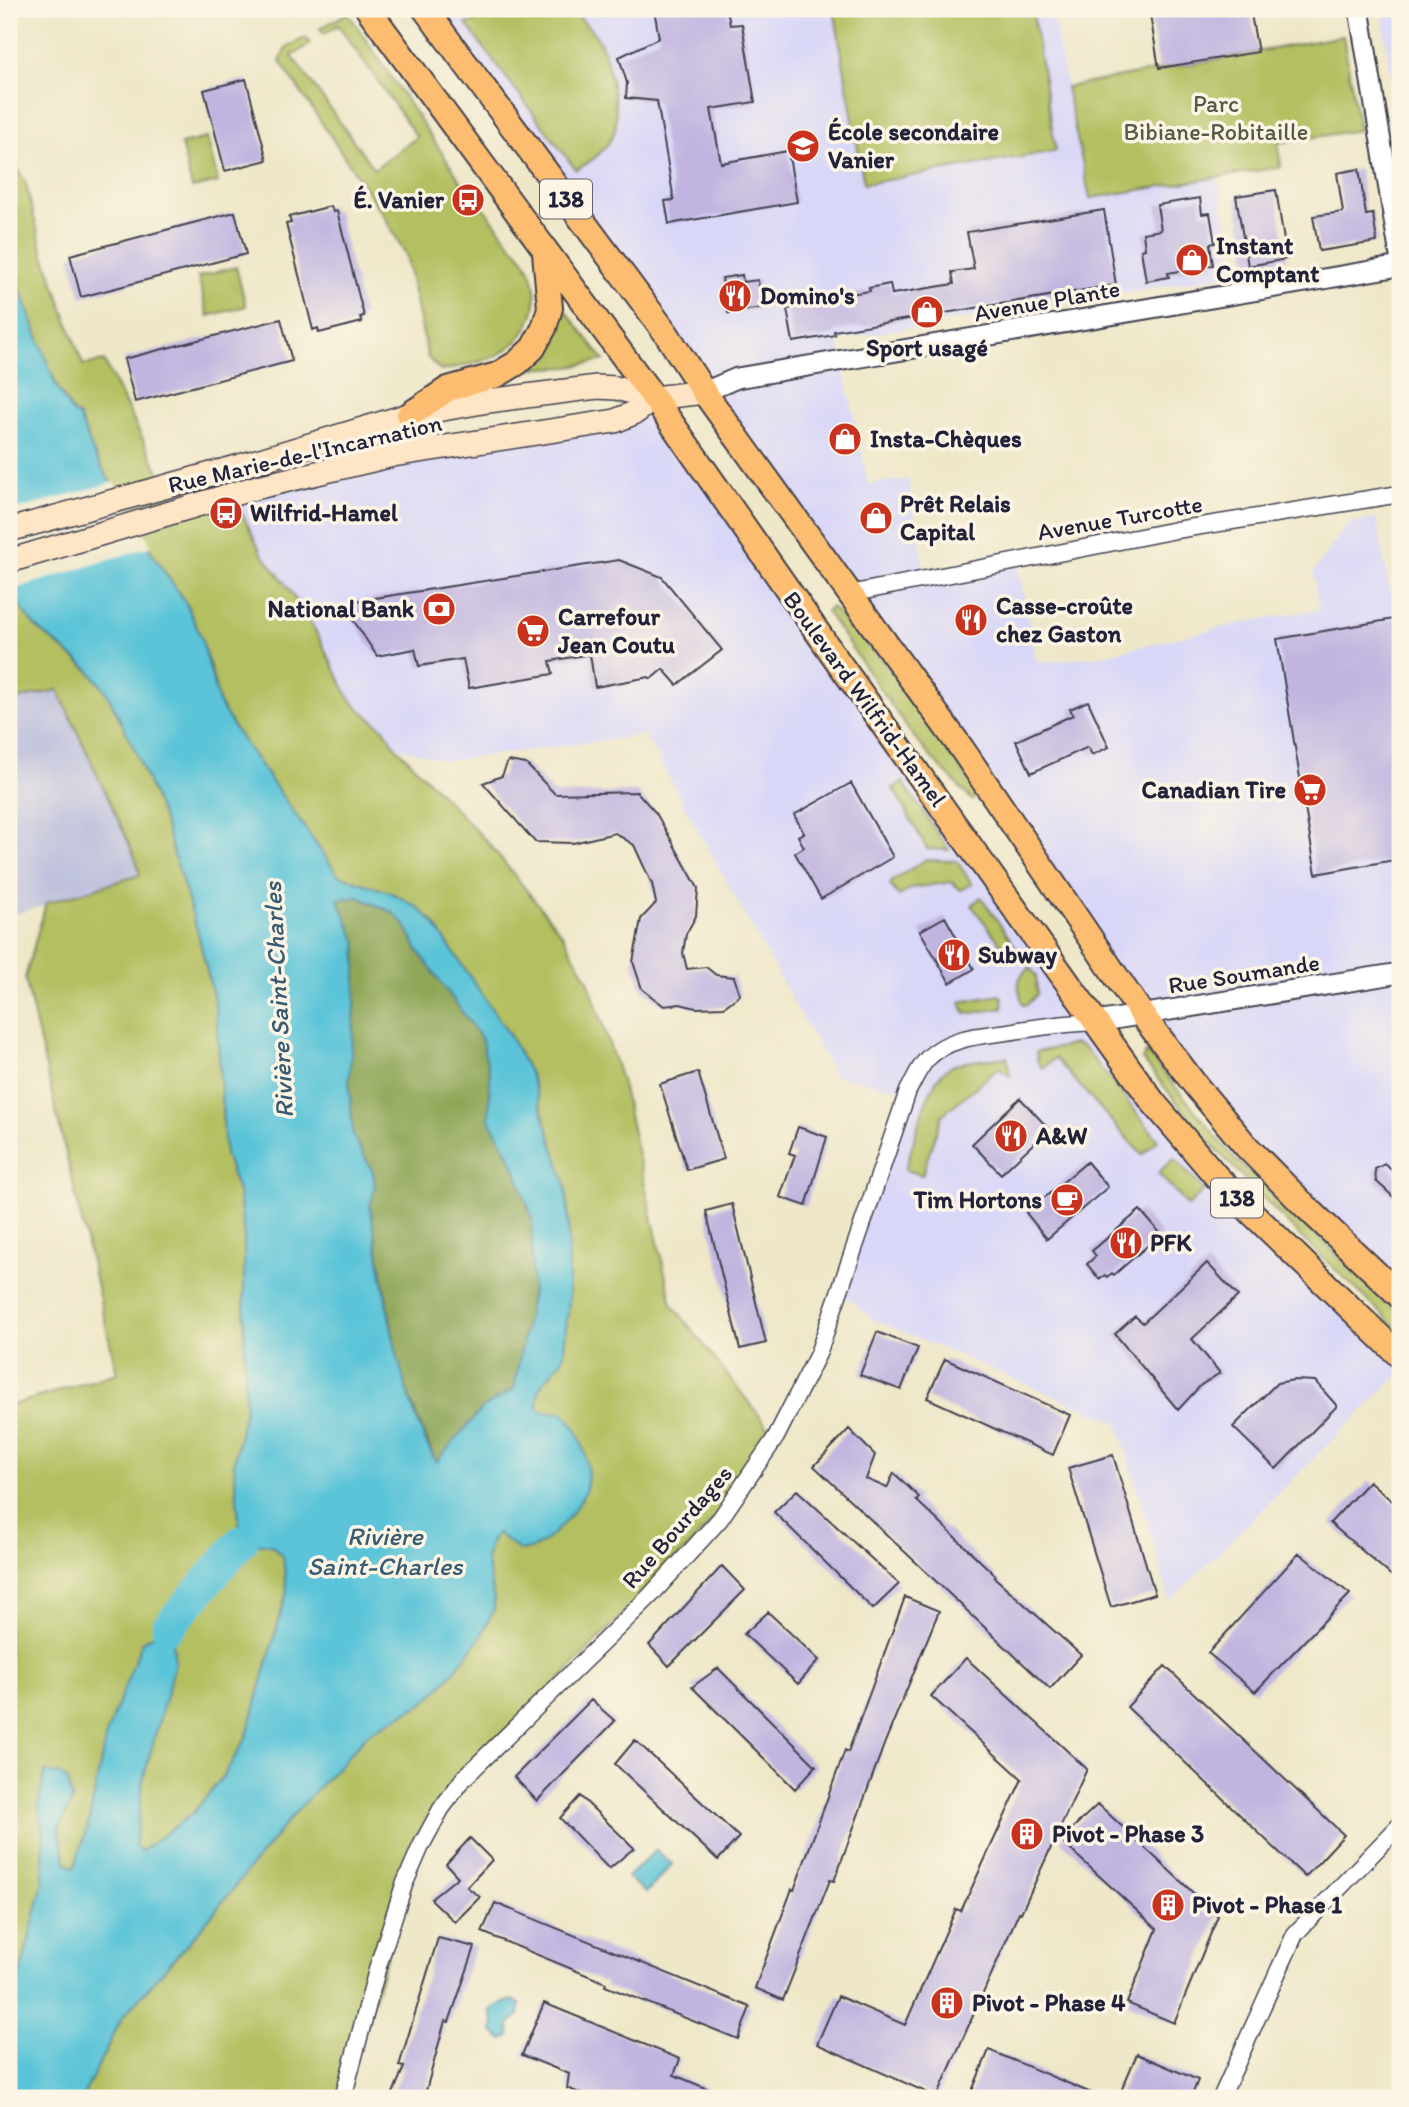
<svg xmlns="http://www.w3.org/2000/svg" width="1409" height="2107" font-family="Itim,sans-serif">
  <rect width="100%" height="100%" fill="#fcf5e5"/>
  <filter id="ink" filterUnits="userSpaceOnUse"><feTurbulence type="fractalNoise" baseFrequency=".0143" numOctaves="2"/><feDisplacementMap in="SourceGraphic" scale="14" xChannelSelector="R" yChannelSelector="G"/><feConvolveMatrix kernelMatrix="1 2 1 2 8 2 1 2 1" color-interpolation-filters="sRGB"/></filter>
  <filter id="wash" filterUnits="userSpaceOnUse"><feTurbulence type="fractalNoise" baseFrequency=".00686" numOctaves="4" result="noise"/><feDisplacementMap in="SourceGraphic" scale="28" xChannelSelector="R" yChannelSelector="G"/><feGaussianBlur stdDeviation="1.57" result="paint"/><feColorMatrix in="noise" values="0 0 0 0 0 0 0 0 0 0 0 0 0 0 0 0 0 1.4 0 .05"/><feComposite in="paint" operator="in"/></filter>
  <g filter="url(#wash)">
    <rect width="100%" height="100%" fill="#eee7c8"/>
    <path fill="#d9d7f8" d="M 425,9 L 1051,9 L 1090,198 L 1218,176 L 1234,274 L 838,340 L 868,484 L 908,479 L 926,577 L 1017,560 L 1037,663 L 1099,656 L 1242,623 L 1319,609 L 1313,573 L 1348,523 L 1377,519 L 1390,595 L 1400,593 L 1400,1296 L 1246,1146 Z
      M 1381,9 L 1400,9 L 1400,131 Z
      M 654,398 L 1121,1060 L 1400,1356 L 1400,1373 L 1170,1601 L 1118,1423 L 870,1318 L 840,1291 L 908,1091 L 834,1075 L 645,735 L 445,761 L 395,746 L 385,730 L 356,706 L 347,694 L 314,628 L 283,580 L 262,554 L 233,495 L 615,421 Z"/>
    <path fill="#c0c2dd" d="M 58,690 L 121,826 L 141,875 L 9,916 L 9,692 L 13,700 Z"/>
    <path fill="#b3bf60" stroke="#6a704e" stroke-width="2" d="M 513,9 C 526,9 556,5 567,10 C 579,15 595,32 601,44 C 608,62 621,116 614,133 C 607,149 591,162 576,170 L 466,24 Z
      M 834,9 L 1032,9 L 1056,151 L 864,184 Z
      M 348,13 L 477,205 L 481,204 C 491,217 500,231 510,243 C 516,250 523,256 527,264 C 547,299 530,342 493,357 C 477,364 458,366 441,371 L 428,358 L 406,255 L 384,216 L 280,61 L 286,48 L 306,37 L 310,44 L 292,56 L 374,169 L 417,137 L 338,25 L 324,34 L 320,28 Z
      M 1343,36 L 1359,130 L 1278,143 L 1281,167 L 1090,198 L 1066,87 Z
      M 207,138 L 218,182 L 192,188 L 181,144 Z
      M 9,152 L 26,184 L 42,249 L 83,365 L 104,361 L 178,510 L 233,495 L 262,554 L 283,580 L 314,628 L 347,694 L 356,706 L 385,730 L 395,746 L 490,845 L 562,934 L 588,980 L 621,1080 L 672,1304 L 776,1437 L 741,1492 L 464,1778 L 421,1846 L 343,2098 L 82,2098 L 123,2016 L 198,1932 L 291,1817 L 370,1732 L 424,1703 L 448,1679 L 480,1638 L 494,1609 L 486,1559 L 491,1541 L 497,1533 L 505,1539 L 565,1522 L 586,1489 L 587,1474 L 562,1412 L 548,1413 L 539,1410 L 537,1403 L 540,1387 L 563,1358 L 569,1299 L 568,1210 L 565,1183 L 531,1076 L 510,1036 L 433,922 L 416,906 L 338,875 L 236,731 L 219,703 L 211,669 L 187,605 L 153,555 L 94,454 L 79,417 L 72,411 L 56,385 L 22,294 L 9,265 Z
      M 236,267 L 246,306 L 208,316 L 198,277 Z
      M 565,310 L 604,360 L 569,367 L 517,369 L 559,311 Z
      M 9,592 L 35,626 L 88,670 L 106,691 L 136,752 L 164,822 L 198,933 L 216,1008 L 225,1154 L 239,1194 L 244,1238 L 245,1409 L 234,1464 L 241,1542 L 271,1545 L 283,1557 L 287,1591 L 247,1736 L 225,1774 L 194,1812 L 142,1851 L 135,1846 L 143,1780 L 156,1726 L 88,1826 L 74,1869 L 66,1862 L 59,1828 L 72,1800 L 38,1805 L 44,1835 L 43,1882 L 9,2020 L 9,1406 L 117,1373 L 25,978 L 46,903 L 140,875 L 137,862 L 121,826 L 58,690 L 13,700 L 9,692 Z
      M 831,607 L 884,662 L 979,794 L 972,800 L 927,753 L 910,732 L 826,611 Z
      M 903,782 L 949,850 L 927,849 L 893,788 Z
      M 925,860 L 957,861 L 972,884 L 960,890 L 952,882 L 912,888 L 899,896 L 890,885 L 892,881 Z
      M 981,897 L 1020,953 L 1012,959 L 972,906 L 973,904 Z
      M 1030,967 L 1036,976 L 1037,994 L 1028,1004 L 1023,1005 C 1018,988 1014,978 1030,967 Z
      M 999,995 L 1002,997 L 1003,1008 L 966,1014 L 960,1002 Z
      M 1075,1044 L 1085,1048 L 1158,1140 L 1142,1155 L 1055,1058 L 1043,1068 L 1038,1063 L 1036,1052 Z
      M 1147,1052 L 1233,1157 L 1400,1313 L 1400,1331 L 1302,1238 L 1207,1140 L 1142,1059 Z
      M 1007,1057 L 1010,1076 L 999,1068 L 942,1115 L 922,1175 L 905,1170 C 914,1144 925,1084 947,1069 C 962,1059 989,1060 1007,1057 Z
      M 1174,1158 L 1204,1190 L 1188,1206 L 1158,1173 Z"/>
    <path fill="#8ea656" stroke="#586448" stroke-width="2" d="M 358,897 L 392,912 L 404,923 L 419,952 L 481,1038 L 490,1075 L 489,1119 L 513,1162 L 532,1218 L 532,1292 L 514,1389 L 483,1408 L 436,1463 L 410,1399 L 398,1363 L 370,1206 L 375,1187 L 373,1172 L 353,1136 L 349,1082 L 355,1005 L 338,898 Z"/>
    <path fill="#5cc4d8" stroke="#3f738a" stroke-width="2" fill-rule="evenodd" d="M 9,265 L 22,294 L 56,385 L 71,411 L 79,417 L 94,454 L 153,555 L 187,605 L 201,637 L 219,703 L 236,731 L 338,875 L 392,893 L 416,906 L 433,922 L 510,1036 L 531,1076 L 565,1183 L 568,1210 L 569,1299 L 563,1358 L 540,1387 L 537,1403 L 539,1410 L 548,1413 L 562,1412 C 580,1426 592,1466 586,1488 C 581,1506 553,1538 536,1547 C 532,1549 525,1550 520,1551 L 497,1533 L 491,1541 L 486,1559 L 494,1599 L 494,1609 L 480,1638 L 448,1679 L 424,1703 L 370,1732 L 291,1817 L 198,1932 L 123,2016 L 82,2098 L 9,2098 L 9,2020 L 43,1882 L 44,1835 L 38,1805 L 45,1772 L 60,1775 L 68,1781 L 72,1800 L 59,1828 L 66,1862 L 74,1868 L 88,1826 L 106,1735 L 142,1642 L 168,1627 L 173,1644 L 175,1663 L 143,1780 L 135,1846 L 142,1851 L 194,1812 L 225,1774 L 247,1736 L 287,1591 L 283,1557 L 271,1545 L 241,1542 L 234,1464 L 245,1409 L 244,1238 L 239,1194 L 225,1154 L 216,1008 L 198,933 L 164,822 L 136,752 L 106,691 L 88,669 L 35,626 L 9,592 ZM 358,897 L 392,912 L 404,923 L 419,952 L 481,1038 L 490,1075 L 489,1119 L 513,1162 L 532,1218 L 532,1292 L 514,1389 L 483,1408 L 436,1462 C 394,1384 386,1292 370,1206 L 375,1187 L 373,1172 L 353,1136 L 349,1082 L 355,1005 L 357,943 L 338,899 Z
      M 656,1850 L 672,1864 L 646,1893 L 627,1877 Z
      M 513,2000 L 520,2004 L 520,2015 L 509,2024 L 510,2036 L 502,2039 L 492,2031 L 494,2022 L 490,2011 L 504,2002 Z"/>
    <path fill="#eee7c8" d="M 114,482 L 152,546 L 9,591 L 9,512 Z"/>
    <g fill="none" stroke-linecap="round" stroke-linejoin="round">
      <path stroke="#5cc4d8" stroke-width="33" d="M 168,1627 L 241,1542"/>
    </g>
    <g id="blocks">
      <path fill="#c1b5e0" d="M 654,9 L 727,9 L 730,25 L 742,24 L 755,102 L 711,109 L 721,163 L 788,151 L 797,202 L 669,224 L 665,201 L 674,200 L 657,101 L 626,98 L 627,83 L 619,57 L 659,38 Z
        M 1149,9 L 1250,9 L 1258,52 L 1159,68 Z
        M 246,79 L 267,160 L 225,171 L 204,90 Z
        M 1359,169 L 1366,215 L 1373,214 L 1377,242 L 1319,251 L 1313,216 L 1343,212 L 1337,173 Z
        M 1276,190 L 1287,259 L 1248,266 L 1236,196 Z
        M 1200,198 L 1202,214 L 1210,213 L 1215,243 L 1210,244 L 1213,265 L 1168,273 L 1169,277 L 1146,281 L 1141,250 L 1145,249 L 1143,233 L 1161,230 L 1157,205 Z
        M 331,206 L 333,212 L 337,211 L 364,316 L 360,317 L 362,322 L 319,333 L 318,328 L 313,330 L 286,224 L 291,223 L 289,217 Z
        M 1104,210 L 1116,285 L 834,331 L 835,335 L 793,342 L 787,309 L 829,301 L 829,297 L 870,291 L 869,288 L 890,284 L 892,294 L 954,284 L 952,272 L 974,269 L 967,232 Z
        M 235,212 L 246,254 L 81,297 L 70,255 Z
        M 742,275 L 743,282 L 758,280 L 762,308 L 728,313 L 722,278 Z
        M 281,319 L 292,361 L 135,402 L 124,359 Z
        M 619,560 L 662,577 L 722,650 L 677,685 L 663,669 L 651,679 L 649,677 L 595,687 L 590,654 L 550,661 L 553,674 L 469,688 L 463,659 L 419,666 L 415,649 L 377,656 L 348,612 L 350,602 Z
        M 1400,618 L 1400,859 L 1316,874 L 1277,639 Z
        M 1088,701 L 1109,747 L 1092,755 L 1088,747 L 1031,773 L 1016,741 L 1073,715 L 1070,709 Z
        M 508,761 L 526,764 L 555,794 L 637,792 L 656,813 L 698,888 L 696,916 L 686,934 L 683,953 L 687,969 L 706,967 L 716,975 L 734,977 L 740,995 L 724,1007 L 696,1008 L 680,1004 L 664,1006 L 642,989 L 633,962 L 641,919 L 656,903 L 652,884 L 634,845 L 615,833 L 573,843 L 535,842 L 483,783 L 502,776 Z
        M 851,783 L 893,857 L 821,899 L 795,853 L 804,847 L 798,836 L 804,833 L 794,815 Z
        M 945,917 L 974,969 L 950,983 L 920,931 Z
        M 698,1072 L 724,1159 L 687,1170 L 660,1084 Z
        M 1020,1098 L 1049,1129 L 1001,1174 L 972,1144 Z
        M 798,1127 L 827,1137 L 806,1206 L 780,1197 L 795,1155 L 789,1153 Z
        M 1087,1162 L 1108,1187 L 1047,1239 L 1026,1213 Z
        M 1385,1164 L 1400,1178 L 1400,1203 L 1376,1181 L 1375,1169 Z
        M 732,1204 L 766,1343 L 740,1349 L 706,1211 Z
        M 1140,1210 L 1161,1234 L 1114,1275 L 1112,1273 L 1107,1277 L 1105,1275 L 1099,1279 L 1087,1264 L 1096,1256 L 1092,1251 Z
        M 1207,1263 L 1238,1296 L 1192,1339 L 1220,1373 L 1201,1385 L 1178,1410 L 1115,1334 L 1135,1316 L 1143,1323 Z
        M 877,1332 L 918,1348 L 901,1390 L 860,1375 Z
        M 945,1359 L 1070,1415 L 1053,1455 L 927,1398 Z
        M 1294,1380 L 1315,1381 L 1337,1406 L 1276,1469 L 1233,1427 L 1277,1383 Z
        M 849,1429 L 875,1455 L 866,1479 L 887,1488 L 894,1473 L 919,1497 L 916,1500 L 995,1575 L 994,1577 L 1081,1655 L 1050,1689 L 814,1466 Z
        M 1113,1455 L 1155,1594 L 1111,1607 L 1068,1468 Z
        M 1369,1481 L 1400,1508 L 1400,1583 L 1330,1523 Z
        M 797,1490 L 899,1584 L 873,1609 L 774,1512 Z
        M 1299,1553 L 1350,1594 L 1255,1692 L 1208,1653 Z
        M 722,1566 L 745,1590 L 669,1666 L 649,1645 Z
        M 905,1597 L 939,1611 L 885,1742 L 834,1881 L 830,1880 L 783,2000 L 755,1988 L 792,1889 L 794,1890 L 845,1750 L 848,1752 Z
        M 768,1612 L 819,1660 L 798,1684 L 744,1634 Z
        M 966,1658 L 1087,1769 L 1021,1913 L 1019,1912 L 937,2097 L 817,2044 L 838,1996 L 905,2025 L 956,1909 L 961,1911 L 1022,1779 L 931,1696 Z
        M 1165,1666 L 1344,1835 L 1305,1877 L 1127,1707 Z
        M 718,1668 L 816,1766 L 795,1789 L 692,1687 Z
        M 591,1700 L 615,1721 L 537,1801 L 514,1777 Z
        M 635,1740 L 739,1837 L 718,1860 L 615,1764 Z
        M 580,1796 L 634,1848 L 609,1869 L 560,1818 Z
        M 1098,1804 L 1218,1916 L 1174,2023 L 1127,2003 L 1157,1929 L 1060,1840 Z
        M 470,1838 L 492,1860 L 467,1887 L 480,1897 L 455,1922 L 431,1899 L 458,1877 L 446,1864 Z
        M 495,1903 L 750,2007 L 738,2039 L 605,1986 L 606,1983 L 482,1932 Z
        M 438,1938 L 475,1947 L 449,2022 L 445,2021 L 424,2098 L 391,2098 L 404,2067 L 399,2066 Z
        M 544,2003 L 680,2059 L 674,2075 L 730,2098 L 592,2098 L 567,2088 L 569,2074 L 522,2055 Z
        M 989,2050 L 1103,2098 L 969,2098 Z
        M 1137,2054 L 1198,2080 L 1191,2098 L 1118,2098 Z"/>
    </g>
  </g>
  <g filter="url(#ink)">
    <use href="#blocks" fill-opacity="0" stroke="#414050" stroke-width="2"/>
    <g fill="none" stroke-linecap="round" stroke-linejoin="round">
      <defs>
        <path id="minor" d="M 849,594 L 1176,530 L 1400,494
          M 343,2098 L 378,1966 L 404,1885 L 421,1846 L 441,1809 L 464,1778 L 650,1596 L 720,1519 L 776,1437 L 818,1354 L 908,1091 C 914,1080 919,1067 928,1058 C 952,1034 989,1036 1020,1030 C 1046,1026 1069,1023 1096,1022
          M 1221,2098 L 1295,1934 L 1400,1825"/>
        <path id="tertiary" d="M 1359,9 L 1400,256
          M 704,392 L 737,378 L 1400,266
          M 1096,1022 L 1400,973"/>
        <path id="secondary" d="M 9,530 L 247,464 L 409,415 L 488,401 L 597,387 L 616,388 L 654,398 L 704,392
          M 9,561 L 254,488 L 393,455 L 615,421 L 636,412 L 654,398"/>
        <path id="primary" d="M 368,9 L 654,398 L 839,663 L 1153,1102 L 1216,1176 L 1253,1214 L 1400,1356
          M 425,9 L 666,333 L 704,392 L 962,749 L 1143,1016 L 1196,1086 L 1246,1146 L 1303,1204 L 1400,1296
          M 409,415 L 448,389 L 497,375 L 517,363 L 533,348 L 544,328 L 550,308 L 545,253"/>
      </defs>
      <use href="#minor" stroke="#414050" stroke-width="19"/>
      <use href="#tertiary" stroke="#414050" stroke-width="23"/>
      <use href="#secondary" stroke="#414050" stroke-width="26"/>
      <use href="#primary" stroke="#414050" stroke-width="28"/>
      <use href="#minor" stroke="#fff" stroke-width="16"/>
      <use href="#tertiary" stroke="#fff" stroke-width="19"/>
      <use href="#secondary" stroke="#fee5c5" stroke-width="23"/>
      <use href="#primary" stroke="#fcbd6f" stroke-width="24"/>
    </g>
  </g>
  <defs>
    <symbol id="school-disc" viewBox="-11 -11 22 22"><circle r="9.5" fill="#c8321e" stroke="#fcf5e5"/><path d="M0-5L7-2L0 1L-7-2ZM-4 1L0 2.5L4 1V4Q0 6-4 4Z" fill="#fff"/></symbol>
    <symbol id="bus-disc" viewBox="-11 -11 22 22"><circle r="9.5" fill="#c8321e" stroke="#fcf5e5"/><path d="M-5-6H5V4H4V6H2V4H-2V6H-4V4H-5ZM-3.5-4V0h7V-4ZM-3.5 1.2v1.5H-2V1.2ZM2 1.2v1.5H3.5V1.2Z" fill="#fff"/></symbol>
    <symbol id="shop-disc" viewBox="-11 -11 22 22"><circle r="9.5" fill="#c8321e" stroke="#fcf5e5"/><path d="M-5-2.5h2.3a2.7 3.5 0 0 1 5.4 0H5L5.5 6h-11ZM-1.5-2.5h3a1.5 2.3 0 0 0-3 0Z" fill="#fff"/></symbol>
    <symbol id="restaurant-disc" viewBox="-11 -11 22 22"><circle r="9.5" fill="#c8321e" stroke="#fcf5e5"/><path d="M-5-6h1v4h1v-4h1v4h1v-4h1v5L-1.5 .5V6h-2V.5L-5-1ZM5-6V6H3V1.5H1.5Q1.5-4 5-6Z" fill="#fff"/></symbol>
    <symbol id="bank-disc" viewBox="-11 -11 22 22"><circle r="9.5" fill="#c8321e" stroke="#fcf5e5"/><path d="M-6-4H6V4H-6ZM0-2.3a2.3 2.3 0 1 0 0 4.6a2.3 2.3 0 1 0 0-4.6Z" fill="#fff"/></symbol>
    <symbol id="supermarket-disc" viewBox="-11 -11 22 22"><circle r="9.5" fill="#c8321e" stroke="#fcf5e5"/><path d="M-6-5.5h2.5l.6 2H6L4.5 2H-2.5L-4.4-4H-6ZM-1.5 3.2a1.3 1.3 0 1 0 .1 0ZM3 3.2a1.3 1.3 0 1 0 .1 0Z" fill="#fff"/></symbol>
    <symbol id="cafe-disc" viewBox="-11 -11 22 22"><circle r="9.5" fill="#c8321e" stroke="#fcf5e5"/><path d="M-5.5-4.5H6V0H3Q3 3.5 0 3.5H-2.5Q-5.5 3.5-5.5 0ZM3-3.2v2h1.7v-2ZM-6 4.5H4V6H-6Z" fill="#fff"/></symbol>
    <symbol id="building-disc" viewBox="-11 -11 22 22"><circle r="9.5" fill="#c8321e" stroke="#fcf5e5"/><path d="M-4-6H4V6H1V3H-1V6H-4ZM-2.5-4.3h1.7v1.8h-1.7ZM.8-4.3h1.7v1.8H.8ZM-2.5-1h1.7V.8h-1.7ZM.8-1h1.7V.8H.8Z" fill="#fff"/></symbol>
  </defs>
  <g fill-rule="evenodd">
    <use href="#school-disc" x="784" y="127" width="38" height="38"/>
    <use href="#bus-disc" x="449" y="181" width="38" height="38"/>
    <use href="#shop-disc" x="1173" y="241" width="38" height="38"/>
    <use href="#restaurant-disc" x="716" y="277" width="38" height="38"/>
    <use href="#shop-disc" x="908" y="293" width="38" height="38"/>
    <use href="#shop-disc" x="826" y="420" width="38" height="38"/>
    <use href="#bus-disc" x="207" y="494" width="38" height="38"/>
    <use href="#shop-disc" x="857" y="499" width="38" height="38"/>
    <use href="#bank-disc" x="420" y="590" width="38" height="38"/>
    <use href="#restaurant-disc" x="952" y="601" width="38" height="38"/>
    <use href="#supermarket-disc" x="514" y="612" width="38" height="38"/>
    <use href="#supermarket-disc" x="1291" y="771" width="38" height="38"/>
    <use href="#restaurant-disc" x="935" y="936" width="38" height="38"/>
    <use href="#restaurant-disc" x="992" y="1117" width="38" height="38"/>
    <use href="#cafe-disc" x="1048" y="1181" width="38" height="38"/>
    <use href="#restaurant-disc" x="1107" y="1224" width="38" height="38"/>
    <use href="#building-disc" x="1008" y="1815" width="38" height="38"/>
    <use href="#building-disc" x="1149" y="1886" width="38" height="38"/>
    <use href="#building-disc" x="928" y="1984" width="38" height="38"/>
  </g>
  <g text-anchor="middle" stroke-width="7" stroke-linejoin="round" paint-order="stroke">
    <g fill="#fcf5e5" stroke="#63616e" stroke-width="2">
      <rect x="540" y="179.5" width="52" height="39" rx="5"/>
      <rect x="1211" y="1178.5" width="52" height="39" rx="5"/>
    </g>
    <g font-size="23" font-weight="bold" fill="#22223b">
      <text x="566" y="207">138</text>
      <text x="1237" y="1206">138</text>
    </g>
    <g font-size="24" fill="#555948" stroke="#fcf5e5">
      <text x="1216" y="112">Parc<tspan x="1216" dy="28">Bibiane-Robitaille</tspan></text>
    </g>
    <g font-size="24" font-weight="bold" fill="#22223b" stroke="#fcf5e5" text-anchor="start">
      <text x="828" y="140">École secondaire<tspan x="828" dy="28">Vanier</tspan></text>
      <text x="444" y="208" text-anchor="end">É. Vanier</text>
      <text x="1216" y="254">Instant<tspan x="1216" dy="28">Comptant</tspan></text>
      <text x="760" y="304">Domino's</text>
      <text x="927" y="356" text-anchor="middle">Sport usagé</text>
      <text x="870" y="447">Insta-Chèques</text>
      <text x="900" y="512">Prêt Relais<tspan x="900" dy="28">Capital</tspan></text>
      <text x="250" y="521">Wilfrid-Hamel</text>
      <text x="996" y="614">Casse-croûte<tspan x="996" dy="28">chez Gaston</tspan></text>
      <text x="414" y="617" text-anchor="end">National Bank</text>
      <text x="558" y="625">Carrefour<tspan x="558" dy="28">Jean Coutu</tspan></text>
      <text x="1286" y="798" text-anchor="end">Canadian Tire</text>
      <text x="978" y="963">Subway</text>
      <text x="1036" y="1144">A&amp;W</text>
      <text x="1042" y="1208" text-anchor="end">Tim Hortons</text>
      <text x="1150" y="1251">PFK</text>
      <text x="1052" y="1842">Pivot - Phase 3</text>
      <text x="1192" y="1913">Pivot - Phase 1</text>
      <text x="972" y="2011">Pivot - Phase 4</text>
    </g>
    <g font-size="24" fill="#22223b" stroke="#fcf5e5">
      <text transform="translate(1047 301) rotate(-10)" y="8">Avenue Plante</text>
      <text transform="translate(305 454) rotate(-13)" y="8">Rue Marie-de-l'Incarnation</text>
      <text transform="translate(1120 518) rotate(-10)" y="8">Avenue Turcotte</text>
      <text transform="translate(865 699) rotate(54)" y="8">Boulevard Wilfrid-Hamel</text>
      <text transform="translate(1244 974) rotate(-9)" y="8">Rue Soumande</text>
      <text transform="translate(677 1527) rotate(-49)" y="8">Rue Bourdages</text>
    </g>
    <g font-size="26" font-style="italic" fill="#365b72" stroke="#fcf5e5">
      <text transform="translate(278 1000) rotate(-93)" y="9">Rivière Saint-Charles</text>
      <text x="385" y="1545">Rivière<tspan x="385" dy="30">Saint-Charles</tspan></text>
    </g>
  </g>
  <rect width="1409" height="2107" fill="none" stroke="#fcf5e5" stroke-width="35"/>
</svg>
